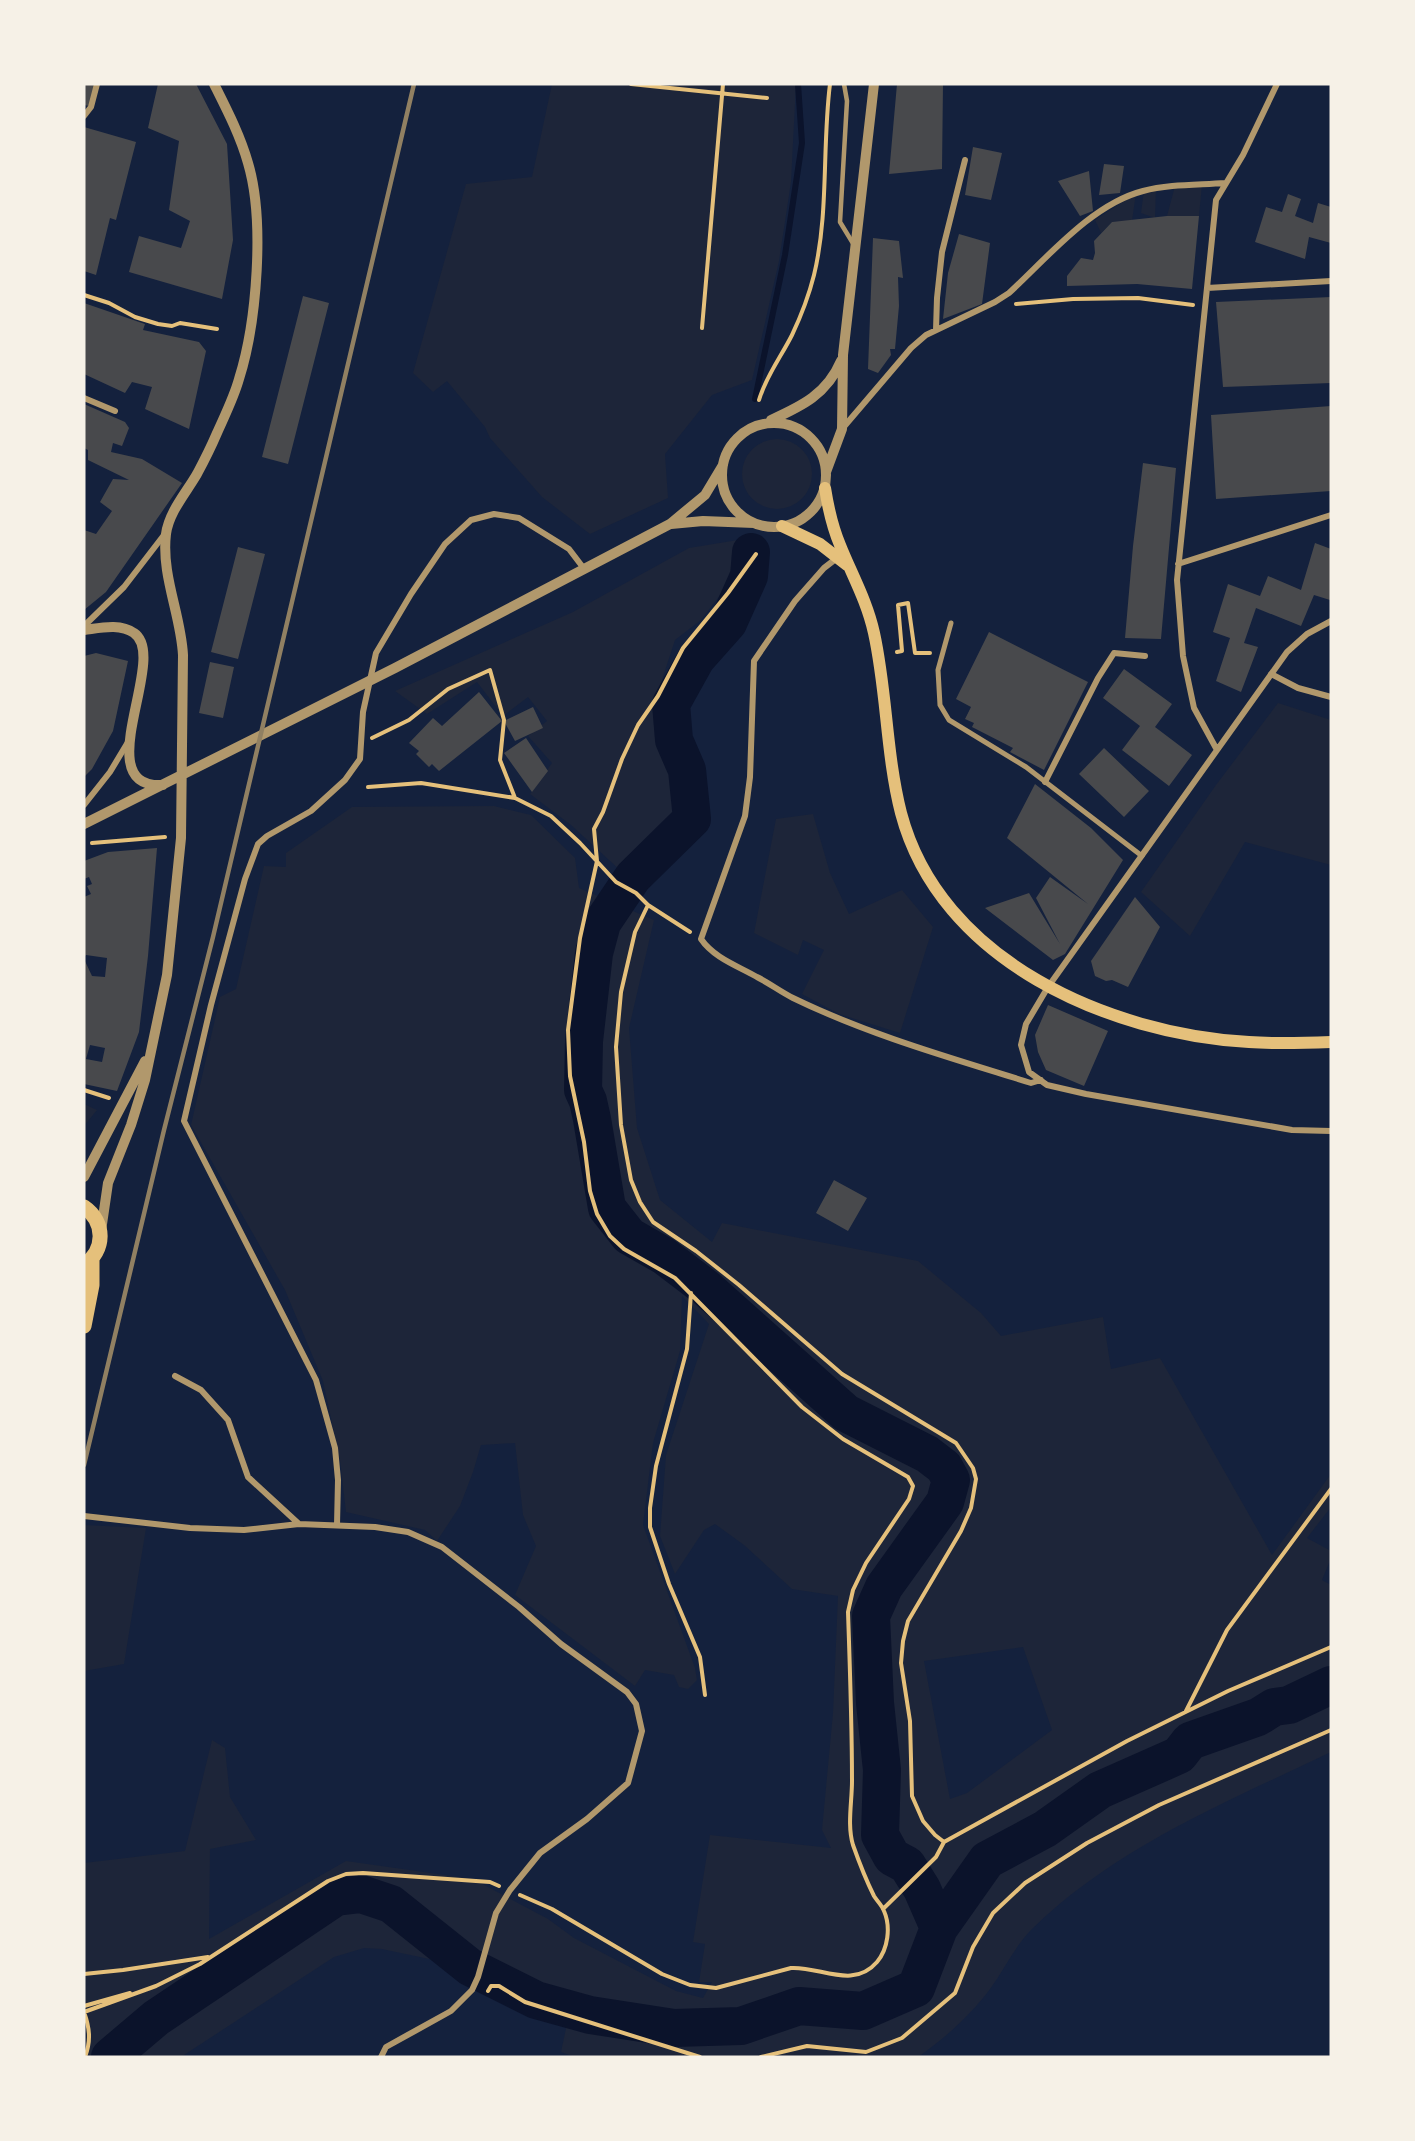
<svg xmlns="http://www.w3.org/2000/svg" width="1415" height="2141" font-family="'Zilla Slab',serif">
  <rect width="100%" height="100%" fill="#14213d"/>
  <path fill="#1d2539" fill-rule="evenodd" d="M 552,84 L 796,84 L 791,182 L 779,261 L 752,380 L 712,395 L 665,454 L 668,498 L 590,534 L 542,497 L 490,438 L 485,427 L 447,381 L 433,392 L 413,373 L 466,184 L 532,177 Z
    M 1202,185 L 1199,216 L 1167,216 L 1175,186 Z
    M 1156,188 L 1155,218 L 1141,213 L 1144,190 Z
    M 1136,193 L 1132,221 L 1112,222 L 1101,233 L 1095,220 Z
    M742 474a35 35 0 1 1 70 0a35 35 0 1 1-70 0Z
    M 744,539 L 746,556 L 744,564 L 701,620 L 675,640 L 660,686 L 685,790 L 685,816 C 664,836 640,851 622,872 L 571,825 L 530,794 L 552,763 L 528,736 L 547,721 L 528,697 L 503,716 L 477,682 L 427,714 L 395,691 L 573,612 L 689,548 Z
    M 1278,703 L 1331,720 L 1331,865 L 1245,842 L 1190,936 L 1141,892 L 1216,785 Z
    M 494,806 L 531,815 L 575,858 L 579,888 L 654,920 L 629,1028 L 637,1128 L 660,1200 L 712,1242 L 722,1223 L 918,1261 L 981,1313 L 1001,1336 L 1103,1317 L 1111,1369 L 1160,1358 L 1272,1555 L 1331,1474 L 1331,1507 L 1307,1538 L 1331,1551 L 1331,1558 L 1322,1580 L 1331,1585 L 1331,1752 C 1227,1802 1116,1847 1032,1929 C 1015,1946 1004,1970 990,1989 C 969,2017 946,2037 918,2057 L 575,2057 L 561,2052 L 568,2019 L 468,1976 L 460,1969 L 429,1959 L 382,1949 L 364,1948 L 334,1957 L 181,2057 L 84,2057 L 84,1863 L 185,1851 L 212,1740 L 225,1748 L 230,1797 L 256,1840 L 210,1849 L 209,1939 L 346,1861 L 473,1879 L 548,1919 L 574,1938 L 676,1991 L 703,1998 L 712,1982 L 699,1982 L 705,1944 L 693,1942 L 710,1835 L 831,1848 L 822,1830 L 833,1713 L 838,1596 L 792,1589 L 744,1545 L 715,1524 L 704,1530 L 675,1574 L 660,1536 L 666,1455 L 709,1324 L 682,1296 L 680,1351 L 653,1443 L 643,1525 L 695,1668 L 697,1680 L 688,1689 L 679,1687 L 674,1675 L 645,1670 L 635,1686 L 515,1595 L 536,1546 L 523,1515 L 515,1443 L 481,1445 L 473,1472 L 460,1506 L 437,1541 L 425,1530 L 346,1512 L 340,1460 L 323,1381 L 285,1290 L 191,1125 L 220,997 L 236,989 L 264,866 L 286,867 L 286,853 L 352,807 ZM 1023,1647 L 1052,1730 L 967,1793 L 950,1799 L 924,1661 Z
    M 813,814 L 830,873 L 849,914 L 902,890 L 933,927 L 900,1033 L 839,1014 L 802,994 L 824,950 L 803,940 L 798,955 L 754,933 L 776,819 Z
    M 84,1104 L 97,1110 L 84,1126 Z
    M 84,1525 L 146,1528 L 124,1664 L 84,1671 Z"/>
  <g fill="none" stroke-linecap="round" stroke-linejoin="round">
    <path stroke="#0b132b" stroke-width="6" d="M 755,399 L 785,255 L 802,143 L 798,84"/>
    <path stroke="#0b132b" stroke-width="38" d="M 751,552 L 749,576 L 728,623 L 696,659 L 671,704 L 674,740 L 687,770 L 692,819 L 633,877 L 602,923 L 594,953 L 584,1041 L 583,1090 L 588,1101 L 592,1119 L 607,1208 L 629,1236 L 664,1256 L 706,1288 L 846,1413 L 927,1454 L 944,1467 L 951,1480 L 945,1502 L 884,1587 L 871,1616 L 875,1703 L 882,1770 L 880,1835 L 892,1857 L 907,1865 L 922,1889 L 939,1928
      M 110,2057 L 156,2018 L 336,1897 L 361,1894 L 391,1904 L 470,1967 L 536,2000 L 590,2015 L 674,2028 L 741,2026 L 799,2006 L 863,2011 L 916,1988 L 939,1928 L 987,1860 L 1045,1829 L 1100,1790 L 1179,1755 L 1190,1741 L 1258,1717 L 1274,1707 L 1289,1705 L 1331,1685"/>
  </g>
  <path fill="#48494c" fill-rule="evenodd" d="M 84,84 L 95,84 L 89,106 L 84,105 Z
    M 158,84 L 196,84 L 227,144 L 233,240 L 222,299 L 129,272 L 139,236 L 181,248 L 190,221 L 169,210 L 179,141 L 148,128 Z
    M 897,84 L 943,84 L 942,169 L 889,174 Z
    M 84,127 L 136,142 L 116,220 L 110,218 L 96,275 L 84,271 Z
    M 973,147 L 1002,153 L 991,200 L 965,195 Z
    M 1104,164 L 1124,166 L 1120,193 L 1099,195 Z
    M 1089,171 L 1093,211 L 1080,216 L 1058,181 Z
    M 1288,194 L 1301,199 L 1295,216 L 1313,223 L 1318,203 L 1331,207 L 1331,243 L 1309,237 L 1305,259 L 1255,242 L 1266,207 L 1282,212 Z
    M 1167,216 L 1199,216 L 1192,289 L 1137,284 L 1067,286 L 1067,276 L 1081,258 L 1093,260 L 1095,253 L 1094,241 L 1112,222 Z
    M 959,234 L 990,243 L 982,304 L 943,319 L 948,273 Z
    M 873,238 L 899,241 L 903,278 L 898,277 L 899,306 L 895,349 L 890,349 L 891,355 L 878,373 L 868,369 Z
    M 303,296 L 329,303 L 288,464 L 262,457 Z
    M 1331,297 L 1331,383 L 1223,387 L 1216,302 Z
    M 84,303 L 145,324 L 143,330 L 199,342 L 206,351 L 189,429 L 145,409 L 152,387 L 132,382 L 125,393 L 84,374 Z
    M 84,404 L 125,422 L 129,428 L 122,446 L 113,443 L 111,452 L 142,459 L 182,483 L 106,592 L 84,610 L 84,530 L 96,534 L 112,511 L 100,502 L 113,479 L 129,480 L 88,460 L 88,450 L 84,448 Z
    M 1331,406 L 1331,491 L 1216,499 L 1211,415 Z
    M 1143,463 L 1176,468 L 1161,639 L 1125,638 L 1133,546 Z
    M 1315,543 L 1331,549 L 1330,600 L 1314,595 L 1301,626 L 1256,608 L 1244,643 L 1258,647 L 1241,692 L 1216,681 L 1230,638 L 1213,632 L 1228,584 L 1260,596 L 1268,576 L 1301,590 Z
    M 238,547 L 265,554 L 238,659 L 211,652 Z
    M 989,632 L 1088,682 L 1044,770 L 1010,752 L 1013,748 L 972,727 L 974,723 L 965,719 L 971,707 L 956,699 Z
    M 96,653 L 128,661 L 113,731 L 92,769 L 84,777 L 84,656 Z
    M 210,662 L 234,667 L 223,718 L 199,713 Z
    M 1124,669 L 1172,704 L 1155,727 L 1192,755 L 1169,786 L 1122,750 L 1140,726 L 1103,698 Z
    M 479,692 L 502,721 L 439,771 L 432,764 L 429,767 L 416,754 L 419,751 L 409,743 L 433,718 L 442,726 Z
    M 533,707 L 543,728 L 515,741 L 504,721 Z
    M 526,738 L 548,771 L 532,792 L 504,753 Z
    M 1104,748 L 1149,791 L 1124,817 L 1079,774 Z
    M 1035,784 L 1091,828 L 1123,860 L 1065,954 L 1053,960 L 985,908 L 1029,893 L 1060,944 L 1036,898 L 1050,877 L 1088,904 L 1007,838 Z
    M 157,848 L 148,956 L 139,1032 L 117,1091 L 84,1084 L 84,959 L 92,976 L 105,977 L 107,958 L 86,955 L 84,957 L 84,897 L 91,894 L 87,886 L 92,884 L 89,877 L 84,879 L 84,861 L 108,852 ZM 90,1045 L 105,1048 L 102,1062 L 86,1059 Z
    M 1135,897 L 1160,927 L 1128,987 L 1112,980 L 1106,981 L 1095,976 L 1091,961 Z
    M 1048,1005 L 1108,1031 L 1084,1086 L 1046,1070 L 1038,1052 L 1035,1035 Z
    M 834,1180 L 867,1198 L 848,1231 L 816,1213 Z"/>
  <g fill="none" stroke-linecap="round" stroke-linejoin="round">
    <path stroke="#e5c07b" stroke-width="4" d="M 631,84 L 767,98
      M 84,295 L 109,303 L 135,317 L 158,324 L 172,326 L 180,323 L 217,329
      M 1016,304 L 1073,299 L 1138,298 L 1193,305
      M 702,328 L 723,84
      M 759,400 C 766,376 781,357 792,335 C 801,316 809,295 814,275 C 829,213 822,147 830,84
      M 897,652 L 902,651 L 898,605 L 908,603 L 915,653 L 930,653
      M 372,738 L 409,720 L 448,689 L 490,670 L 504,720 L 500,760 L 515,798
      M 368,787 L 421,783 L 515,798 L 551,816 L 580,843 L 616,882 L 636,893 L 648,905 L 690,932
      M 92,843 L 165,837
      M 648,905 L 635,932 L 621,992 L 616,1047 L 621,1125 L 631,1180 L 640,1202 L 653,1222 L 696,1251 L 739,1285 L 842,1374 L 956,1443 L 973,1468 L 976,1479 L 971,1508 L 961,1531 L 908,1621 L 903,1641 L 901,1663 L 910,1721 L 912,1796 L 923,1821 L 935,1835 L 944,1842 L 936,1857 L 883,1909
      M 84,1090 L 109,1098
      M 691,1293 L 687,1349 L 656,1466 L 650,1508 L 650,1527 L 669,1584 L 700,1657 L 705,1695
      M 1186,1711 L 1227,1630 L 1331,1489
      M 944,1842 L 1127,1741 L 1228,1691 L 1331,1647
      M 520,1895 L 552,1909 L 662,1974 L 690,1985 L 716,1988 L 791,1968 C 820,1966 853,1990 877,1962 C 888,1949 891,1927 884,1911 C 882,1905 877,1901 874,1896 C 866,1880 859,1862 853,1845 C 847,1825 852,1802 852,1781 C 852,1725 850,1669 848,1612 L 853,1590 L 866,1563 L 909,1499 L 913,1486 L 908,1477 L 843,1439 L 802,1407 L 675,1278 L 624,1249 L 610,1236 L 597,1214 L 590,1191 L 584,1142 L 570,1076 L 568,1030 L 580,938 L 597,861 L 594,829 L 603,812 L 622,759 L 638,725 L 658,696 L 683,648 L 728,593 L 756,554
      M 84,1974 L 123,1970 L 208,1957
      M 488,1991 L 491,1986 L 499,1986 L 525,2002 L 700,2057
      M 84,2006 L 130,1993
      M 84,2012 L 156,1986 L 200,1964 L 328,1881 L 346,1874 L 363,1873 L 490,1882 L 499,1886
      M 84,2012 C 90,2029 91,2041 85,2057
      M 761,2057 L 807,2046 L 866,2052 L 902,2038 L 955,1993 L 973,1947 L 993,1913 L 1025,1883 L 1087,1843 L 1159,1805 L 1331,1730"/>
    <path stroke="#b1986c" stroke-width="4.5" d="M 844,84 L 847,101 L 840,222 L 854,245"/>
    <path stroke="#b1986c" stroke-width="5" d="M 951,623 L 938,670 L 940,705 L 949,720 L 1026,767 L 1142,856"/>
    <path stroke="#b1986c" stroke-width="6" d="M 84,116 L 91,107 L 97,84
      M 1207,288 L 1331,281
      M 936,330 L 937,298 L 942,252 L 965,160
      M 84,398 L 115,411
      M 842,429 L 911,348 L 926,335 L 995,302 L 1009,293 C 1047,258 1092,204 1143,191 C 1169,184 1198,185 1225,183
      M 837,558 L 824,568 L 795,601 L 754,661 L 750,777 L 745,816 L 701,939 C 714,958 738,966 757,977 C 769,983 781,992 793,998 C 869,1035 951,1058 1031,1083 L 1041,1080
      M 1178,564 L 1331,515
      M 1331,621 L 1307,634 L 1287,652 L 1048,987 L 1026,1024 L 1021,1045 L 1029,1072 L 1047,1085 L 1086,1094 L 1292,1130 L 1331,1131
      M 84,626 L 124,587 L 164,535
      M 1271,674 L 1298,688 L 1331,697
      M 1217,750 L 1194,708 L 1183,656 L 1177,580 L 1216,200 L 1243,155 L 1277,84
      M 1045,782 L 1098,678 L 1114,653 L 1145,656
      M 84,805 L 110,772 L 128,742
      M 175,1376 L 201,1390 L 228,1420 L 248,1477 L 299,1524
      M 84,1516 L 190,1528 L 244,1530 L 299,1524 L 375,1527 L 408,1532 L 442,1547 L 519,1607 L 561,1644 L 627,1692 L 636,1704 L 642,1731 L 628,1783 L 587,1819 L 540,1853 L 510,1890 L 496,1913 L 478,1977 L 472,1990 L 451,2011 L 386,2047 L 381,2057
      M 337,1525 L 338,1480 L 335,1448 L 316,1380 L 184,1121 L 211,1005 L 245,879 L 258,844 L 267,836 L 311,811 L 345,780 L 360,759 L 363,712 L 376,653 L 411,594 L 445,544 L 471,520 L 494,514 L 519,518 L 569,549 L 585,570"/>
    <path stroke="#b1986c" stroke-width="10" d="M 771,420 C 802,406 827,394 841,361
      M722 475a52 52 0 1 1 104 0a52 52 0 1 1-104 0Z
      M 826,472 L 842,429 L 843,355 L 874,84
      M 671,524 L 703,521 L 754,523
      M 84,630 C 100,628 120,623 134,633 C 170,657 86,789 163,785
      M 84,824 L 395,668 L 670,524 L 705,495 L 723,465
      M 84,1177 L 145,1061
      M 101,1231 L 108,1183 L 131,1125 L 145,1080 L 167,975 L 181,838 L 183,655 C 181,615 161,575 166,534 C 169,512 186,493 197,474 C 204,461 211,447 217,433 C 225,415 234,397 239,379 C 257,322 265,220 248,163 C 240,135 227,110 214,84"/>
    <path stroke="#e5c07b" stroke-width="12" d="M 825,488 C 828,507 832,526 840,545 C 852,575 867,601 874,633 C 887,692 886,754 901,813 C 940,961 1109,1034 1249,1042 C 1276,1044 1304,1043 1331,1042
      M 782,526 L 820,544 L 847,565"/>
    <path stroke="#e5c07b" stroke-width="15" d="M 84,1207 C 106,1222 105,1251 84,1265
      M 84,1326 L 92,1285 L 92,1259"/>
    <path stroke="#918062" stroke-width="4.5" d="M 84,1465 L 164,1130 L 213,937 L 414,84"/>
  </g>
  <rect width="1415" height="2141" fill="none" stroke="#f6f1e7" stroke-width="171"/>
</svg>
